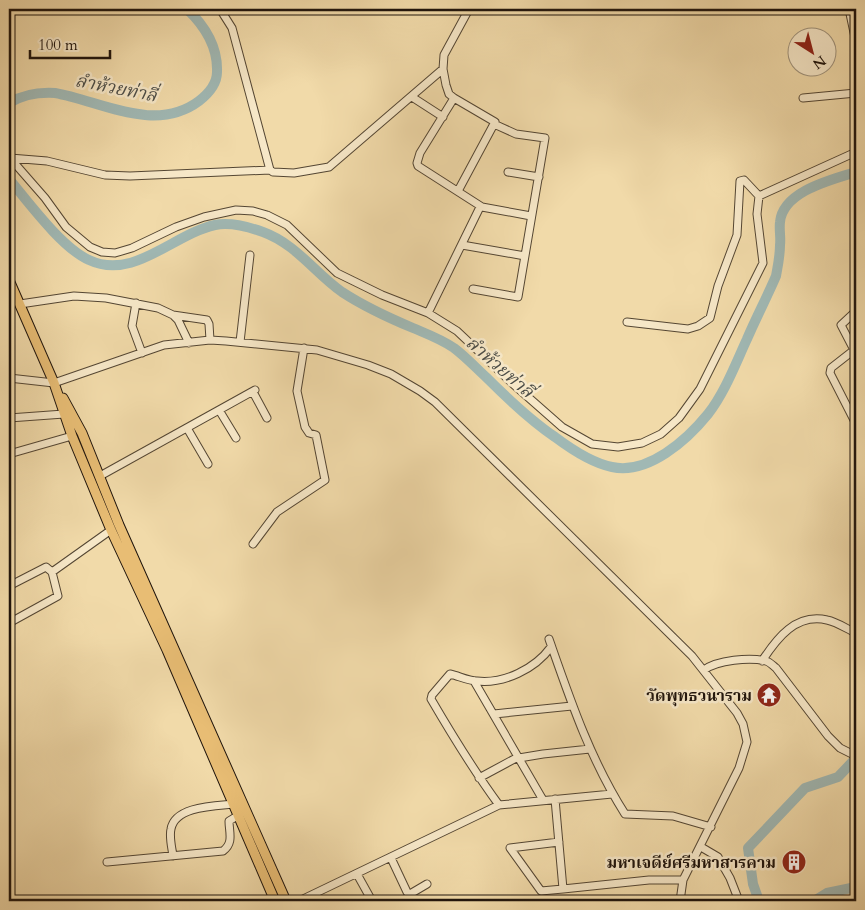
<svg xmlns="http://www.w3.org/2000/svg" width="865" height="910" font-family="Cardo,'Noto Serif Thai',serif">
  <rect width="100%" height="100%" fill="#f1daa9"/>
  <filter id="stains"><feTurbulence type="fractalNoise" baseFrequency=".004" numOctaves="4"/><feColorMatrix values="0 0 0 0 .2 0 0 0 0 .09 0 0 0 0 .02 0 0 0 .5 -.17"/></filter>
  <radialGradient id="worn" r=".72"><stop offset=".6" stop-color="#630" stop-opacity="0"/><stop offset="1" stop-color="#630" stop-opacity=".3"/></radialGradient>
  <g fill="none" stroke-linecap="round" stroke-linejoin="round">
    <path stroke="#a0b8b4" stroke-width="10" d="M 9,103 C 24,94 38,92 55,93 C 101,101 155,134 199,101 C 208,94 217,84 217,72 C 218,46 205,26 187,9
      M 9,179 C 29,203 62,248 89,260 C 134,281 173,234 215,225 C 230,222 249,227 263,232 C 296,244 315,273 342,292 C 365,307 389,318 413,328 C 427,334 441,339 454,348 C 466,357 476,368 487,378 C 508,399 530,420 555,437 C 571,449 592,463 612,467 C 648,475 687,440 708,414 C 725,392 735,365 747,339 C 756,318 767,297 776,276 C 778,265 780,256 780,245 C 781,238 779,230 780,222 C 783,191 831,180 856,172
      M 759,901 L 753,884 L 748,848 L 805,788 L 838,777 L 856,758
      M 814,901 L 827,893 L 856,887"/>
    <defs>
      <path id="minor" d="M 849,9 L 856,42
        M 412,97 L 443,117
        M 454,98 L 420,153 L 417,163 L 418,166 L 482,207 L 531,216
        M 803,98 L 856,93
        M 9,156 L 10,158 L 47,161 L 105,175 L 130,176 L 270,170 L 232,28 L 220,9
        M 10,158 L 45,198 L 66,227 L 90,247 L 102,252 L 115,253 L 132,248 L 176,227 L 204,217 L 236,210 L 253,211 L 267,215 L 287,225 L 337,273 L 382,295 L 428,313 L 457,331 L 512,383 L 562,427 L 592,444 L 618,447 L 642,443 L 661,434 L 679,418 L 700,389 L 763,263 L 757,214 L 759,196
        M 270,170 L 273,172 L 294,173 L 329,167 L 443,69
        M 508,172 L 539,177
        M 458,191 L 495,122 L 454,98 L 449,94 L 446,85 L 443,69 L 444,55 L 469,9
        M 462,245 L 525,256
        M 473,289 L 518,297 L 545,138 L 516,134 L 494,124
        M 136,303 L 132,326 L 142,353
        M 20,304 L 74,296 L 106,298 L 158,308 L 173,315 L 178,320 L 189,343
        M 856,311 L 841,325 L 854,350 L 831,368 L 830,373 L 856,424
        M 428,313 L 480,207
        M 173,315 L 207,320 L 209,324 L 210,340
        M 627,322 L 688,329 L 698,326 L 710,318 L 718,286 L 737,235 L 740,181 L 744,180 L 759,196 L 856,152
        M 240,342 L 250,255
        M 9,378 L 54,383 L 164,345 L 210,340 L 226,341 L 317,350 L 368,365 L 391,374 L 420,391 L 435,402 L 692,656 L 737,713 L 743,724 L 747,742 L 739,768 L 683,880 L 680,901
        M 253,392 L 267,418
        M 219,410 L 236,438
        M 9,418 L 64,414
        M 187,428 L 208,464
        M 9,454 L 72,436
        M 100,476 L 255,390
        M 253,544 L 277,512 L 325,480 L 316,435 L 309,433 L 305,427 L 297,391 L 304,348
        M 9,586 L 46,567 L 52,572 L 111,530
        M 9,623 L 58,596 L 52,572
        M 549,639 C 570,699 590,759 625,814 L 673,816 L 711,827
        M 762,661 C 777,638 796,613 827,620 C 837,622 847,629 856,633
        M 704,670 C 717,660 750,657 766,661 C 770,662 773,666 776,668 L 828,736 L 840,748 L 856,756
        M 474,681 L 543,800
        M 494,714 L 572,706
        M 519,758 L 543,754 L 590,749
        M 479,778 L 518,757
        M 555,799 L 563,889 L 649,880 L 683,880
        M 499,805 C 474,771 452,735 431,699 L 432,695 L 450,674 C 459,676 468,681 477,681 C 504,684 535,669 551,647
        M 559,842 L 510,848 L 541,891 L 563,889
        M 701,847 L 718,857 L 730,878 L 739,901
        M 173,856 C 172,848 169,837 171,829 C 175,806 215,806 234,804
        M 391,858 L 407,892 L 410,894 L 427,884
        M 107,862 L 223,851 C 234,843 229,832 229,821 L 239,815
        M 357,874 L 372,901
        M 299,901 L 499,805 L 612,794"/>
      <path id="major" d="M 9,280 L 54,383 L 72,436 L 111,530 L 167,650 L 275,901
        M 63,398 L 82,433 L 119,525 L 286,901"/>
    </defs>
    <use href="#minor" stroke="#544633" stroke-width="9"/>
    <use href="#major" stroke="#1f140c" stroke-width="11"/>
    <use href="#minor" stroke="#f6e7c7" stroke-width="7"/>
    <use href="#major" stroke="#e8bd74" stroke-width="9"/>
  </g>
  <defs>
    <symbol id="temple-disc" viewBox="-11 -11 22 22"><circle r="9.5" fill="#8f2418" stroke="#f6e7c7"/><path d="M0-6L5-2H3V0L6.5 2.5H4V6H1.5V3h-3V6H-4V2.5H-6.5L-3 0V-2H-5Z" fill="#fff"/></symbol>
    <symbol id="building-disc" viewBox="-11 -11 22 22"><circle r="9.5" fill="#8f2418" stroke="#f6e7c7"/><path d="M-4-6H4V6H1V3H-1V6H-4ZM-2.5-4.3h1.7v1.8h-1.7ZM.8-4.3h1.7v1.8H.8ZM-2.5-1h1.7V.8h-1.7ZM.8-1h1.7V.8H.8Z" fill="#fff"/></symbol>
  </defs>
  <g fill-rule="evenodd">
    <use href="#temple-disc" x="755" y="681" width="28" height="28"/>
    <use href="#building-disc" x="780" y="848" width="28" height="28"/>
  </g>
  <g text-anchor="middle" stroke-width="5" stroke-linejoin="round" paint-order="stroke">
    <g font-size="16" font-weight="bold" fill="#1f140c" stroke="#f6e7c7" text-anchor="end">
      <text x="752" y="701">วัดพุทธวนาราม</text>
      <text x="776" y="868">มหาเจดีย์ศรีมหาสารคาม</text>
    </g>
    <g font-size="18" font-style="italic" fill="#4c4d47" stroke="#f6e7c7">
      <text transform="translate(116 88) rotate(11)" y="6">ลำห้วยท่าลี่</text>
      <text transform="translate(500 367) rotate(41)" y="6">ลำห้วยท่าลี่</text>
    </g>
  </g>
  <rect width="865" height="910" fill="none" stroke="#f1daa9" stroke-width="30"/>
  <rect x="10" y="10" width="845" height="890" fill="none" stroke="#1f140c" stroke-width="2.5"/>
  <rect x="15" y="15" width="835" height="880" fill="none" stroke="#1f140c"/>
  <g transform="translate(812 52) rotate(144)"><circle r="24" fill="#f6e7c7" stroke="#a0937c"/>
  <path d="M0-4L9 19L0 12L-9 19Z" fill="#8f2418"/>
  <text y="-8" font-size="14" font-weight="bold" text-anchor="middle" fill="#1f140c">N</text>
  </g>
  <path d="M30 50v8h80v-8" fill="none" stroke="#1f140c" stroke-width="2.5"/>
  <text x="38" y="50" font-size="15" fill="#1f140c" stroke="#f6e7c7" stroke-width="4" paint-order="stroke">100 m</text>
  <rect width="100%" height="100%" filter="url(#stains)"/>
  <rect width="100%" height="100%" fill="url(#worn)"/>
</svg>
